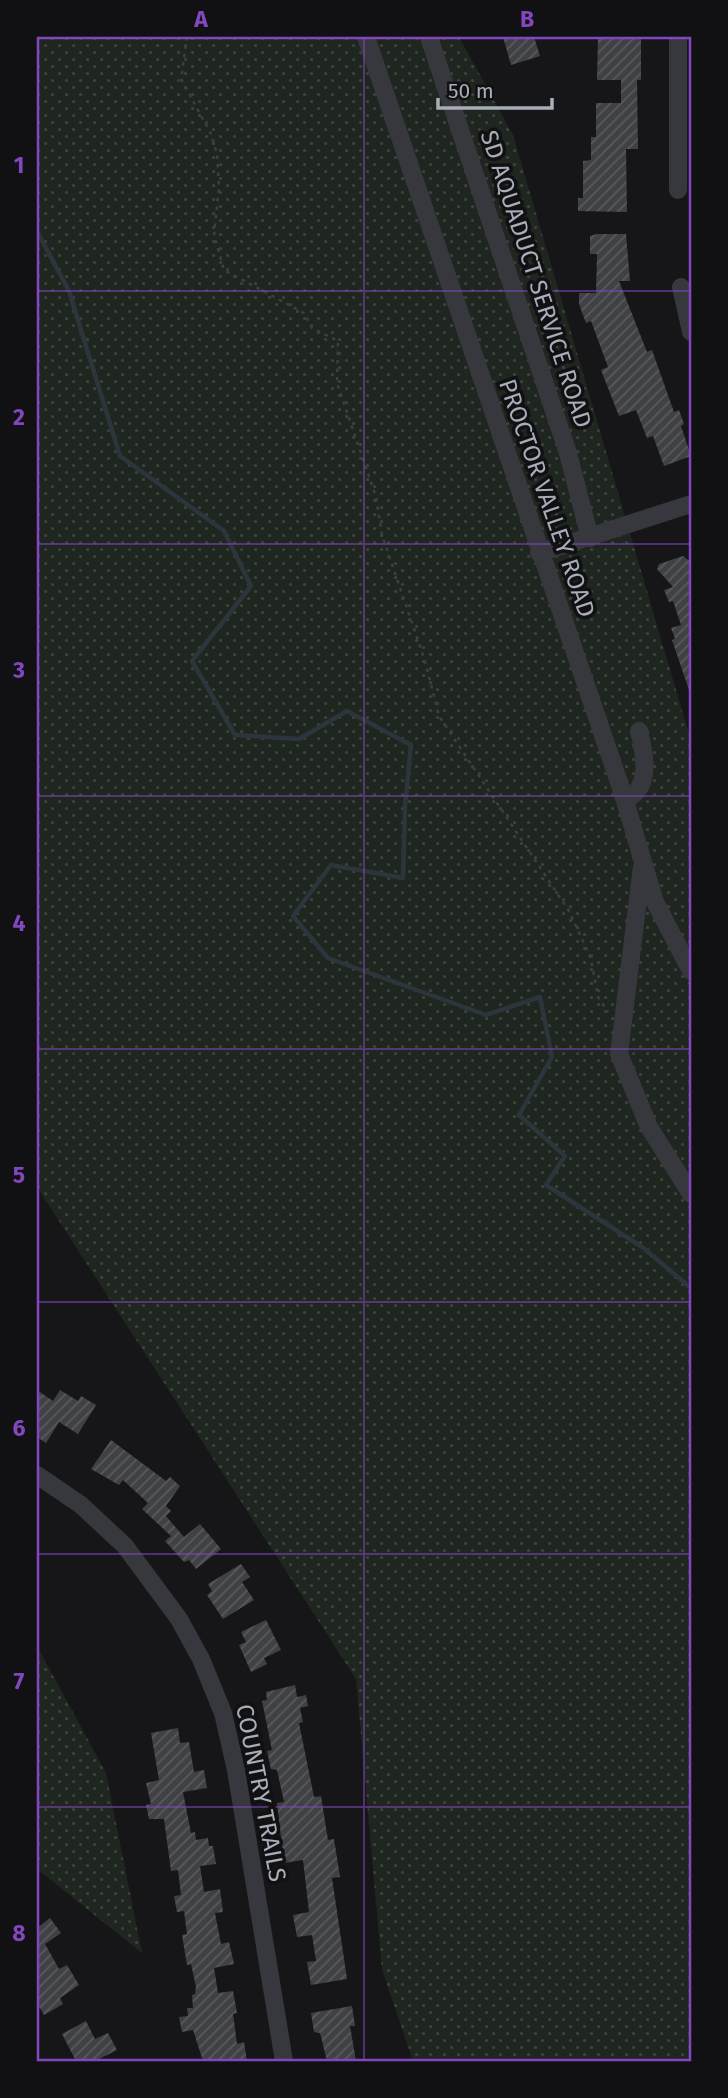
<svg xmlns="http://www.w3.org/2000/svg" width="728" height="2098" font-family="'Fira Sans',sans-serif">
  <defs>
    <pattern id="grass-dots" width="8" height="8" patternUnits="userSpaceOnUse" patternTransform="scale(1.75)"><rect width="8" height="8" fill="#1e261f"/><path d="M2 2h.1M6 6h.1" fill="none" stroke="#3c433d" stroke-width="1.8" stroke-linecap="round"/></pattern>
    <pattern id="building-hatch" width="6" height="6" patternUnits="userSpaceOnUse" patternTransform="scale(1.75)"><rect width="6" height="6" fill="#404145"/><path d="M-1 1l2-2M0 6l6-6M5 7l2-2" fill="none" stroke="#595a5e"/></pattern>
  </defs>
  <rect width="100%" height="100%" fill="#161618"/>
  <path fill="url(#grass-dots)" d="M 37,37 L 459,37 L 513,135 L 691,741 L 691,2061 L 413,2061 L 382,1970 L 356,1679 L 37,1187 Z
    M 37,1646 L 106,1773 L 142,1953 L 37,1869 Z"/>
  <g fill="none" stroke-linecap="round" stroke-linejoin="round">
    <path stroke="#2c353c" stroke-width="4.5" d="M 37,231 L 69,291 L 120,456 L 224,531 L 251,586 L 192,661 L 235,735 L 299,739 L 347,711 L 411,745 L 405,806 L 403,878 L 331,865 L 293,916 L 328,958 L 486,1015 L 540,997 L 552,1057 L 519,1115 L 565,1156 L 546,1185 L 642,1247 L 691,1288"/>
  </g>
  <path fill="url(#building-hatch)" d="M 503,37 L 534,37 L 540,56 L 511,65 Z
    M 598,37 L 641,37 L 641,80 L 637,80 L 638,149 L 626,149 L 627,212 L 578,211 L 578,198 L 583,198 L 583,161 L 591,160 L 591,137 L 596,137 L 596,103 L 621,103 L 621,80 L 597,80 Z
    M 597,234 L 626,234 L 630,281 L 619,281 L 647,352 L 652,350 L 674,412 L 679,410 L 684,424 L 681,426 L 691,456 L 664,466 L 653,436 L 647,438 L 636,410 L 619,416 L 601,370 L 608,367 L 591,321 L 586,323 L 579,304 L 579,293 L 596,293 L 597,254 L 590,254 L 590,236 Z
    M 683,556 L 691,562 L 689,690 L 672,640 L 675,639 L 671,628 L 681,625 L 673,601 L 669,602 L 664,590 L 673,587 L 657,569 L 659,564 Z
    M 37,1390 L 53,1401 L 60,1390 L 78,1401 L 81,1396 L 96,1405 L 78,1434 L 59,1422 L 46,1443 L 37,1437 Z
    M 111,1440 L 166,1481 L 170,1477 L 180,1486 L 166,1506 L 171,1511 L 166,1516 L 184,1537 L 200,1524 L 221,1549 L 196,1569 L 189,1560 L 184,1562 L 165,1541 L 171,1536 L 142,1509 L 148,1503 L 123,1480 L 119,1485 L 91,1469 Z
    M 241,1564 L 250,1577 L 242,1582 L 254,1600 L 223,1619 L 207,1595 L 212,1591 L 208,1584 Z
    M 266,1620 L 281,1650 L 264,1658 L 267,1664 L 251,1672 L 239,1645 L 246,1642 L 241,1632 Z
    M 295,1685 L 297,1697 L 306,1695 L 308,1706 L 300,1708 L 303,1722 L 299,1723 L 314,1797 L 321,1796 L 328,1840 L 334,1839 L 340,1877 L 332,1878 L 347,1979 L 311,1985 L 307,1962 L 316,1961 L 312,1935 L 297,1937 L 293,1915 L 309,1912 L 303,1860 L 284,1863 L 277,1803 L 284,1802 L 277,1770 L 271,1769 L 267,1751 L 272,1750 L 262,1701 L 267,1700 L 266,1692 Z
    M 178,1728 L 180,1743 L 189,1742 L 194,1772 L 204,1770 L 207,1788 L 183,1792 L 191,1833 L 195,1832 L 196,1840 L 208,1838 L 209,1846 L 213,1846 L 216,1864 L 200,1866 L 204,1892 L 220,1889 L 223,1912 L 215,1913 L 221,1944 L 229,1942 L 234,1964 L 214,1968 L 218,1993 L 233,1991 L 237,2013 L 233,2014 L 237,2044 L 244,2042 L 247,2061 L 203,2061 L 193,2030 L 182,2032 L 179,2017 L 188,2016 L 187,2008 L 193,2008 L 192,1995 L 195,1994 L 196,1987 L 191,1964 L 187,1965 L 182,1935 L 187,1934 L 184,1911 L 177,1912 L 174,1896 L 181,1895 L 178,1870 L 171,1871 L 164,1819 L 149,1819 L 146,1805 L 151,1804 L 146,1783 L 159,1780 L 151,1733 Z
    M 50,1918 L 61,1933 L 45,1944 L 59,1969 L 67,1965 L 79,1985 L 60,1998 L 63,2004 L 44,2015 L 37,2003 L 37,1928 Z
    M 352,2006 L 355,2026 L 350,2026 L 356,2061 L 327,2061 L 320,2033 L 314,2032 L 311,2013 Z
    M 86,2021 L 95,2039 L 108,2033 L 117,2050 L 95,2061 L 76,2061 L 62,2034 Z"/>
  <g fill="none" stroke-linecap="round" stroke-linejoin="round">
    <path stroke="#3d3f44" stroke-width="2.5" stroke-dasharray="3.5 5" stroke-linecap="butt" d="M 187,37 L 181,79 L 211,134 L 217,154 L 219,187 L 214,235 L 224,270 L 304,313 L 312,328 L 338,341 L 337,383 L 376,497 L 382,535 L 425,661 L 439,716 L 569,911 L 591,959 L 598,997 L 608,1012"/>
    <path stroke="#37383d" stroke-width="18" d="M 366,37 L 622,791 L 655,902 L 691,971
      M 429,37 L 568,453 L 590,538
      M 678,190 L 678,37
      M 681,287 L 691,332
      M 539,553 L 691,504
      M 625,800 C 652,788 645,755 639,731
      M 642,867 L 619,1054 L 649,1127 L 691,1194
      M 37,1475 L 81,1505 L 125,1546 L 179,1619 L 201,1659 L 223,1713 L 236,1770 L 284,2061"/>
  </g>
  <path fill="none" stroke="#8446be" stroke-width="2" stroke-opacity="0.55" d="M 364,37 L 364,2061M 37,291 L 691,291M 37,544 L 691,544M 37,796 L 691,796M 37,1049 L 691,1049M 37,1302 L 691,1302M 37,1554 L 691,1554M 37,1807 L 691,1807"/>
  <g text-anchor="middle" stroke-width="7" stroke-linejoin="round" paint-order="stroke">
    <g font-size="24" fill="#a8adb8" stroke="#111113">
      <text transform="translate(536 279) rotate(72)" y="8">SD AQUADUCT SERVICE ROAD</text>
      <text transform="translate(547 498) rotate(71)" y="8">PROCTOR VALLEY ROAD</text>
      <text transform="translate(261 1793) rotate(79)" y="8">COUNTRY TRAILS</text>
    </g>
  </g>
  <rect width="728" height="2098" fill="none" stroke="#111113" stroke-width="77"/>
  <path d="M438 98v10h114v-10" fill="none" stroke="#a8adb8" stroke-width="3.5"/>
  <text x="448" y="98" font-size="21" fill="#a8adb8" stroke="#111113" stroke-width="5" paint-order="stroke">50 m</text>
  <rect x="38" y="38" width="652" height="2022" fill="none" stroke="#8446be" stroke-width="2.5"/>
  <g font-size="23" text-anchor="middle" font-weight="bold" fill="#8446be">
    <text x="201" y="27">A</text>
    <text x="527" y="27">B</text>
    <text x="19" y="173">1</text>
    <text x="19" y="425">2</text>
    <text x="19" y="678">3</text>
    <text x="19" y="931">4</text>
    <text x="19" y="1183">5</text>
    <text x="19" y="1436">6</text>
    <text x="19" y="1689">7</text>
    <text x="19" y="1941">8</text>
  </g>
</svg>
